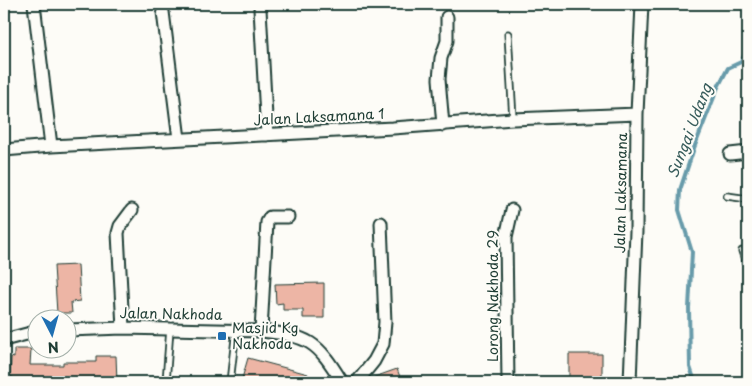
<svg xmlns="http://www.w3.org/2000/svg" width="752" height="386" font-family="'Playpen Sans',sans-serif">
  <rect width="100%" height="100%" fill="#fdfcf7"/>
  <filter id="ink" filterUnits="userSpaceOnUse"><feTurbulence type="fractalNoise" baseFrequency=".02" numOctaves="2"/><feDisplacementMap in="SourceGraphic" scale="10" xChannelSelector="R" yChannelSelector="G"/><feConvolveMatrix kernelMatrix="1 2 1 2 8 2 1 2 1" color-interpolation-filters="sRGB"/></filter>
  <g filter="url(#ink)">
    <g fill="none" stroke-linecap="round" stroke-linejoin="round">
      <path stroke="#679baa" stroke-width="4" d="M 695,382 L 690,367 L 689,308 L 692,252 L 679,210 L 680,190 L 694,148 L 718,87 L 728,68 L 741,62 L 748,47"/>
    </g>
    <path fill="#edb5a5" stroke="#1f3d34" d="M 78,265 L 80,301 L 71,302 L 72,313 L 57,313 L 54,266 Z
      M 324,283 L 324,318 L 303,318 L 303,310 L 283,310 L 283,303 L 276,304 L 275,284 Z
      M 14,349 L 31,349 L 30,365 L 63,365 L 63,362 L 96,362 L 96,356 L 116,356 L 117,382 L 13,382 L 13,377 L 10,377 L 11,357 L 14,358 Z
      M 569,354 L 602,354 L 602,379 L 569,379 Z
      M 248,358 L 308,374 L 306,382 L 241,382 Z
      M 397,369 L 402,382 L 366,382 L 369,379 Z"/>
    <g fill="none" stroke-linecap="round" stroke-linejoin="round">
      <defs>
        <path id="service" d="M 508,34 L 513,119
          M 727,196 L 748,199
          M 742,251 L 746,263 L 748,266
          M 166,382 L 170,329
          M 230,382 L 236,330"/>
        <path id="minor" d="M 34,4 L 51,146
          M 162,4 L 179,139
          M 260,9 L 267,135
          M 443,125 L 439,79 L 441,58 L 447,41 L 447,17
          M 4,150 L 51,146 L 393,128 L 513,119 L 637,114
          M 730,154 L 748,152
          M 123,328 L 118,233 L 120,226 L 132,210
          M 68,330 L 123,328 L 261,331 C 309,336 317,341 342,382
          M 261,331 L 267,222 L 270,217 L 288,217
          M 4,340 L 38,331
          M 357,382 L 374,361 L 383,344 L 385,322 L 381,223
          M 508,382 L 506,237 L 512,210
          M 630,382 L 636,231 L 637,114 L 642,4"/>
      </defs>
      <use href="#service" stroke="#1f3d34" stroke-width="9"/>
      <use href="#minor" stroke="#1f3d34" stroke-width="15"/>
      <use href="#service" stroke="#fdfcf7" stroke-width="5.5"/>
      <use href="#minor" stroke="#fdfcf7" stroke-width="11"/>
    </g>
  </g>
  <rect fill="#1f6fb2" stroke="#fdfcf7" stroke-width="2" x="217" y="331" width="10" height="10" rx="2.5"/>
  <g text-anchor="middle" stroke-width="4" stroke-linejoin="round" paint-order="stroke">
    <g font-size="14" fill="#1f3d34" stroke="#fdfcf7">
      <text transform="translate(319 117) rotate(-3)" y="5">Jalan Laksamana 1</text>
      <text transform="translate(621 193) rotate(-89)" y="5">Jalan Laksamana</text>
      <text transform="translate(493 296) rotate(-90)" y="5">Lorong Nakhoda 29</text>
      <text transform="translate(171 314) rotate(1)" y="5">Jalan Nakhoda</text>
    </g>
    <g font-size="14" fill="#1f3d34" stroke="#fdfcf7" text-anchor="start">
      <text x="232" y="333">Masjid Kg<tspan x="232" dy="16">Nakhoda</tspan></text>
    </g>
    <g font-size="15" font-style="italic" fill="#375c5b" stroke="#fdfcf7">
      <text transform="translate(690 131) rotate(-69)" y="5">Sungai Udang</text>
    </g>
  </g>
  <rect width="752" height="386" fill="none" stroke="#fdfcf7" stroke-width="20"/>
  <rect x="10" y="10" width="732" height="366" fill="none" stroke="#1f3d34" stroke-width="2" filter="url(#ink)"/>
  <g transform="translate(52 334) rotate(174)"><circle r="24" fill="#fdfcf7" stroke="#a4b0a9"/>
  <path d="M0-4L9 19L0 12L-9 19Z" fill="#1f6fb2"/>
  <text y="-8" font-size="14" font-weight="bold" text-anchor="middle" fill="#1f3d34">N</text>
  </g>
</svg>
